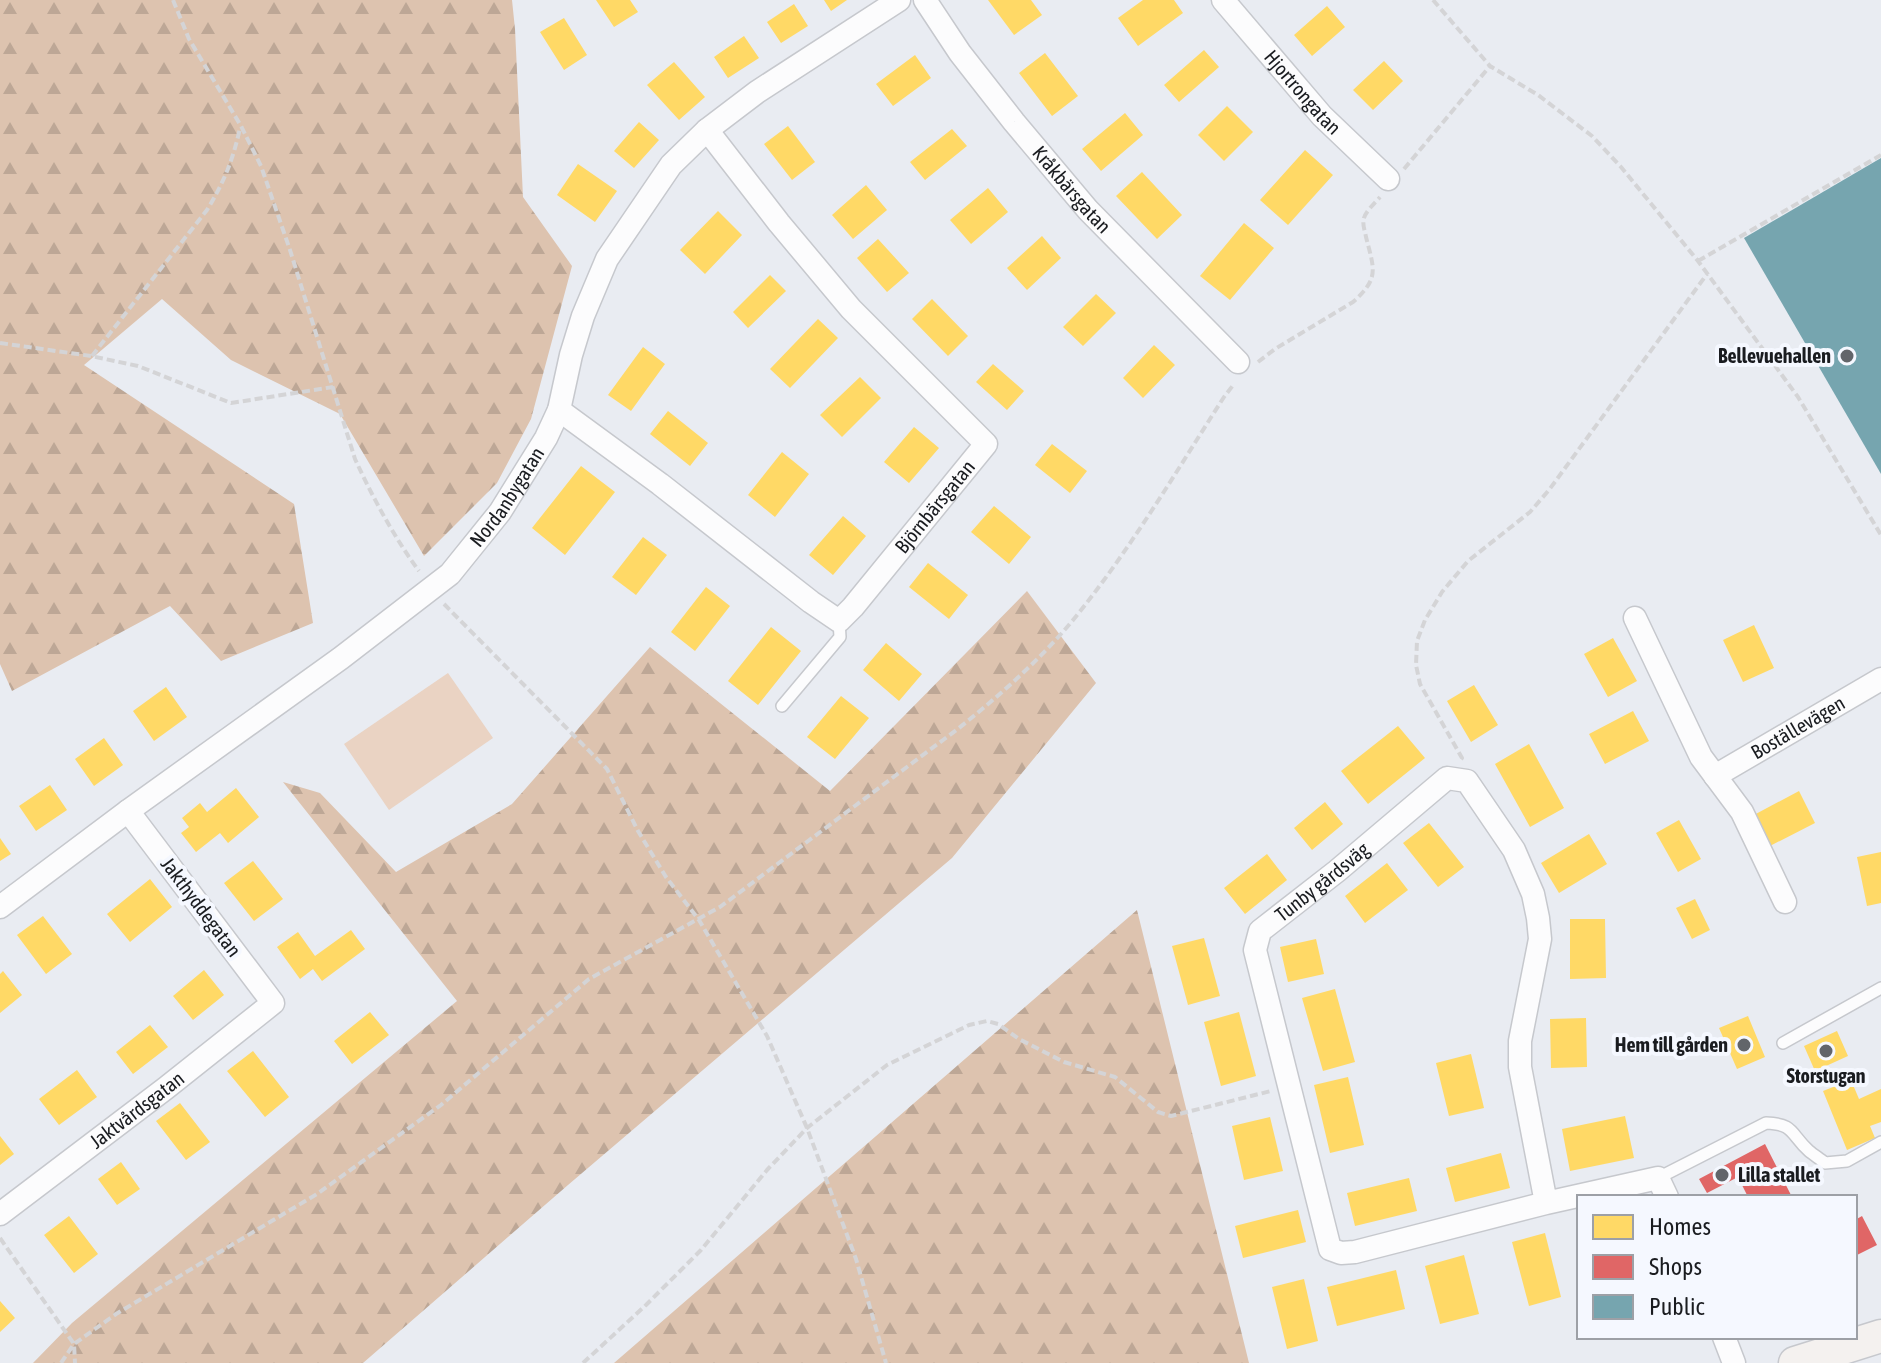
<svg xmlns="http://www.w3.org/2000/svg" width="1881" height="1363" font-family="'Asap Condensed',sans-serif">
  <defs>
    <pattern id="forest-firs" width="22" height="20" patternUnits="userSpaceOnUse" patternTransform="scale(2)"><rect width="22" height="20" fill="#ddc3af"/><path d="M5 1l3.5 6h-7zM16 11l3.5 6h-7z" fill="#bda796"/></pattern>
  </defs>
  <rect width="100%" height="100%" fill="#e9ecf2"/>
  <path fill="url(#forest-firs)" d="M 0,0 L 512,0 L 515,29 L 523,197 L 572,266 L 531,419 L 497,483 L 424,556 L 340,414 L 231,360 L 162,299 L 84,365 L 294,504 L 313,623 L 221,661 L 170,606 L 12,691 L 0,664 Z
    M 1027,591 L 1096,683 L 952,858 L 568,1185 L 363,1363 L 33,1363 L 72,1323 L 457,1001 L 283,782 L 320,793 L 396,872 L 512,804 L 650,647 L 830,791 Z
    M 1137,910 L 1249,1363 L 614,1363 Z"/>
  <path fill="#ead3c3" d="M 448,673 L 493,738 L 389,810 L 344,744 Z"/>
  <path fill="#ffd966" d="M 596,0 L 630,0 L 638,12 L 614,27 Z
    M 824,0 L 847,0 L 831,11 Z
    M 988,0 L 1031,0 L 1042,15 L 1014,35 Z
    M 1143,0 L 1174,0 L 1183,13 L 1138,46 L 1118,18 Z
    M 794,4 L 808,26 L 781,43 L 767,22 Z
    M 1327,6 L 1345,27 L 1312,56 L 1294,35 Z
    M 564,18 L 587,55 L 564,70 L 540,32 Z
    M 744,36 L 759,58 L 728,78 L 714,57 Z
    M 1204,50 L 1219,67 L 1179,102 L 1164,85 Z
    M 1045,53 L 1078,96 L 1052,116 L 1019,73 Z
    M 915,55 L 931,78 L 893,106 L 876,84 Z
    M 1384,61 L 1403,81 L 1373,110 L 1353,90 Z
    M 674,62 L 705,97 L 679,120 L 647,85 Z
    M 1227,106 L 1253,132 L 1224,161 L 1198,135 Z
    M 1125,113 L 1143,135 L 1101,171 L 1082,149 Z
    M 639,122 L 659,140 L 634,168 L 614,151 Z
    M 788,126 L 815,162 L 792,180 L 764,144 Z
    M 952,129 L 967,146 L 925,180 L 910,162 Z
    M 1305,150 L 1333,175 L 1288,225 L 1260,200 Z
    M 578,164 L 617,191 L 595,222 L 557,195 Z
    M 1142,172 L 1182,215 L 1157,239 L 1116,196 Z
    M 866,185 L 887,210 L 853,239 L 832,215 Z
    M 988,188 L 1008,212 L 971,244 L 950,220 Z
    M 718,211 L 742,235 L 705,274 L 680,250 Z
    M 1244,223 L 1274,248 L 1230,300 L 1200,276 Z
    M 1042,236 L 1061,258 L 1027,290 L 1007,268 Z
    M 878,239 L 909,273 L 887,292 L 857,258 Z
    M 770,275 L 786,291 L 748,328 L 733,312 Z
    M 1096,294 L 1116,313 L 1083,346 L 1063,327 Z
    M 932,299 L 968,336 L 948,356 L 912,319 Z
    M 818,319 L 838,338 L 790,388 L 770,369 Z
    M 1154,345 L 1175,365 L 1143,398 L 1123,378 Z
    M 643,347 L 665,364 L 631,411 L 608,395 Z
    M 993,364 L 1024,391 L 1007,410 L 976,382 Z
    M 860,377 L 881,398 L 842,437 L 820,415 Z
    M 668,411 L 708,443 L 690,466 L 650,434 Z
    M 914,427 L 939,448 L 909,483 L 884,462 Z
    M 1052,444 L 1087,471 L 1070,493 L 1035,465 Z
    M 782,452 L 809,474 L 775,517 L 748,495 Z
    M 581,466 L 615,492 L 565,555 L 532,528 Z
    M 994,506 L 1031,537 L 1009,564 L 971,532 Z
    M 843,516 L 866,536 L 833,575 L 809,555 Z
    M 643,537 L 667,555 L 636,595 L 612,577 Z
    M 928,563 L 968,595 L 949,619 L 909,587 Z
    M 706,587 L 730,606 L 695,651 L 671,632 Z
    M 1754,625 L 1774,668 L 1743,682 L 1723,640 Z
    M 771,627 L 801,651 L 758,705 L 728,681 Z
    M 1613,638 L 1637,681 L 1608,697 L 1584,654 Z
    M 886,643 L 922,674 L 899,701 L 863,670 Z
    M 1474,685 L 1498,725 L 1471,742 L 1447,701 Z
    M 166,687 L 187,717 L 154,741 L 133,711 Z
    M 841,696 L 869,718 L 835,759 L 807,737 Z
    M 1633,711 L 1649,741 L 1605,764 L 1589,734 Z
    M 1398,726 L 1425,758 L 1368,804 L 1341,771 Z
    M 104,738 L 123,765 L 94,786 L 75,759 Z
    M 1529,744 L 1564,808 L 1530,827 L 1495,764 Z
    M 50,785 L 67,810 L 36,831 L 19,806 Z
    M 236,788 L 259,817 L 228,843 L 220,833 L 196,852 L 181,833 L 189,827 L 182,818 L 200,803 L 207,812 Z
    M 1799,791 L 1815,823 L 1768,847 L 1752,816 Z
    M 1325,802 L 1343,824 L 1312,850 L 1294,828 Z
    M 1679,820 L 1701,859 L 1678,872 L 1656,833 Z
    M 1429,823 L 1464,867 L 1438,887 L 1403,843 Z
    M 1589,834 L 1607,864 L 1559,893 L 1541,863 Z
    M 0,838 L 11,854 L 0,861 Z
    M 1881,852 L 1881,903 L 1867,906 L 1857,857 Z
    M 1267,854 L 1287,880 L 1245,914 L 1224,888 Z
    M 253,861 L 283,899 L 254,921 L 224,883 Z
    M 1387,863 L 1408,890 L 1365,923 L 1345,896 Z
    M 150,879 L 172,907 L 130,942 L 107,914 Z
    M 1695,899 L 1710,930 L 1692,939 L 1676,908 Z
    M 43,916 L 72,954 L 46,974 L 17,935 Z
    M 1570,919 L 1605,919 L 1606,978 L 1570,979 Z
    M 351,930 L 365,949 L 322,981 L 313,969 L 300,979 L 277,947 L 298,932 L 315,956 Z
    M 1204,938 L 1220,996 L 1188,1005 L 1172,946 Z
    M 1316,939 L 1324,974 L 1288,982 L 1280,947 Z
    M 204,970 L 224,995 L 193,1020 L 173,996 Z
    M 3,971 L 22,995 L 0,1013 L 0,974 Z
    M 1335,989 L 1355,1062 L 1323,1071 L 1302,998 Z
    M 370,1012 L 389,1035 L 352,1064 L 334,1041 Z
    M 1239,1012 L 1256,1076 L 1221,1086 L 1204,1022 Z
    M 1748,1016 L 1765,1057 L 1737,1069 L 1719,1028 Z
    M 1586,1018 L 1587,1067 L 1551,1068 L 1550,1019 Z
    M 150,1025 L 168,1047 L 133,1074 L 116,1052 Z
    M 1837,1031 L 1848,1056 L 1815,1071 L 1804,1046 Z
    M 253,1051 L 289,1097 L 265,1117 L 227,1071 Z
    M 1471,1054 L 1484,1108 L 1449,1116 L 1436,1063 Z
    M 77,1070 L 97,1097 L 59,1125 L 39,1099 Z
    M 1348,1077 L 1364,1145 L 1330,1153 L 1314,1085 Z
    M 1851,1080 L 1859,1099 L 1881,1089 L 1881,1122 L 1870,1126 L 1875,1138 L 1847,1150 L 1823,1091 Z
    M 180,1103 L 210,1142 L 186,1160 L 156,1121 Z
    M 1625,1116 L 1634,1158 L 1570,1171 L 1562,1129 Z
    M 1270,1117 L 1283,1171 L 1244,1180 L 1232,1126 Z
    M 0,1136 L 14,1154 L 0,1165 Z
    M 1501,1153 L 1510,1188 L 1455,1202 L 1446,1168 Z
    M 121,1162 L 140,1189 L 117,1205 L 98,1179 Z
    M 1409,1178 L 1417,1211 L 1355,1226 L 1347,1193 Z
    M 1298,1210 L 1306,1242 L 1243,1258 L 1235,1226 Z
    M 69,1216 L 98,1254 L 74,1273 L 44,1235 Z
    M 1545,1233 L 1561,1297 L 1529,1306 L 1512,1242 Z
    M 1464,1255 L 1479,1314 L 1440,1324 L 1425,1266 Z
    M 1396,1270 L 1405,1309 L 1337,1326 L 1327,1287 Z
    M 1304,1279 L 1318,1341 L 1287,1349 L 1272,1287 Z
    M 0,1301 L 15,1318 L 0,1332 Z"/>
  <path fill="#e06666" d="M 1765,1144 L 1792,1197 L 1748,1197 L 1738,1177 L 1707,1193 L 1699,1179 Z
    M 1862,1216 L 1877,1245 L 1855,1256 L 1855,1220 Z"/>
  <path fill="#76a5af" d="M 1881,158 L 1881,474 L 1744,238 Z"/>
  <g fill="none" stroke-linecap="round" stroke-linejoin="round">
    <defs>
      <path id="lane" d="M 782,706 L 840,637 L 839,621
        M 1783,1043 L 1881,988
        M 1658,1178 L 1766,1123 C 1795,1124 1790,1134 1809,1151 C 1814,1155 1820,1159 1825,1163 L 1847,1161 L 1881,1142"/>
      <g id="street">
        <path id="s1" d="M 925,0 L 960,53 L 1014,122 L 1088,210 L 1238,362"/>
        <path id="s2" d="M 1223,0 L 1322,116 L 1388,179"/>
        <path id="s3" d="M 559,410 L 660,484 L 811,602 L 839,621 L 853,607 L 986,444 L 851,309 L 779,223 L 707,130"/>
        <path d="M 1635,618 L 1701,757 L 1742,812 L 1785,902"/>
        <path id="s4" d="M 1715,776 L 1881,679"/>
        <path id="s5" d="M 0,907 L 128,811 L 341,658 L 450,574 L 500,512 L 546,438 L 559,410 L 571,355 L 583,316 L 607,259 L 671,165 L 707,130 L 757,92 L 899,0"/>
        <path id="s6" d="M 1546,1203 L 1355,1252 L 1341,1253 L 1330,1249 L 1255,950 L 1260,931 L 1337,871 L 1447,778 L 1467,781 L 1514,850 L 1533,894 L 1538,918 L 1540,939 L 1520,1041 L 1520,1067 L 1546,1203 L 1658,1178 L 1667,1197"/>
        <path id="s7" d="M 0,1214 L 166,1088 L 273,1003 L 128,811"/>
        <path d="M 1724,1337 L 1734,1363"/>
      </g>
      <path id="secondary" d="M 1795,1363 L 1881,1336"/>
    </defs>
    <use href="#lane" stroke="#c6c8cd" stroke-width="14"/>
    <use href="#street" stroke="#c6c8cd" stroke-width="25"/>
    <use href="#secondary" stroke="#c6c8cd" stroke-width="35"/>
    <path stroke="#d4d4d6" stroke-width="4" stroke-dasharray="8 4" stroke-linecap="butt" d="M 173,0 L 189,39 L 241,126 L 261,166 L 290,250 L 355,459 C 373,498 394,537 419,571
      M 1433,0 L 1490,66 L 1538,95 L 1592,136 L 1621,167 L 1698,261 L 1798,397 L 1881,535
      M 1404,169 L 1490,66
      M 1698,261 L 1881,155
      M 0,343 L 91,356 L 138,366 L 231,403 L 333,387
      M 92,356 L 207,210 C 224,182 233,160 240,128
      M 1258,362 L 1275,349 L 1353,302 C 1380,278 1374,269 1366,237 C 1365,231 1362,224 1364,218 C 1366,211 1375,203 1380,197
      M 444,604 L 607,769 L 638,831 L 666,877 L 699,920 L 767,1036 L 807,1128 L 856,1259 L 886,1363
      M 1461,759 L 1462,758 L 1420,684 L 1416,665 L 1417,641 L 1425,620 L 1442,592 L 1468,561 L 1530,512 L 1549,490 L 1707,274
      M 0,1238 L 74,1344 L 75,1363
      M 61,1363 L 74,1344 L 116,1314 L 317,1194 L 441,1105 L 589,979 L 720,907 L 959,728 C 1005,691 1049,652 1085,605 C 1136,540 1179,467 1224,397 L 1234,384
      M 583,1363 L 646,1305 L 701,1250 L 767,1170 L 807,1128 L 887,1065 L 969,1025 L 987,1021 L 998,1024 L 1019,1039 L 1064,1062 L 1115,1077 L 1158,1112 L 1171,1116 L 1271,1091"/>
    <use href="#lane" stroke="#fcfcfd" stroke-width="11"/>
    <use href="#street" stroke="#fcfcfd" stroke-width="22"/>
    <use href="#secondary" stroke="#f4f1ef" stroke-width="32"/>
  </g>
  <g fill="#62656a" stroke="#f5f8ff" stroke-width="3">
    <circle cx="1847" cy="356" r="8"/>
    <circle cx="1744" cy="1045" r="8"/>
    <circle cx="1826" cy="1051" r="8"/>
    <circle cx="1722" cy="1175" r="8"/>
  </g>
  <g text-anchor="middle" stroke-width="8" stroke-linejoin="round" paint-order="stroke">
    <g font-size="20" fill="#1a1c20" stroke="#f5f8ff">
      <text dy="7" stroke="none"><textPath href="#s2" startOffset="122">Hjortrongatan</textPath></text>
      <text dy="7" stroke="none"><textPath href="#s1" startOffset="240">Kråkbärsgatan</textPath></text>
      <text dy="7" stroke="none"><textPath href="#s5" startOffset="656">Nordanbygatan</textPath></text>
      <text dy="7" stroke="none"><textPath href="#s3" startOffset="500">Björnbärsgatan</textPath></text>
      <text dy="7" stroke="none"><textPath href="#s4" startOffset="96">Boställevägen</textPath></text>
      <text dy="7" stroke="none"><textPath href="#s6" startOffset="630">Tunby gårdsväg</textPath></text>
      <text transform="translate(201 907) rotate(53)" y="7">Jakthyddegatan</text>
      <text dy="7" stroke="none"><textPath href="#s7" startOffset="172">Jaktvårdsgatan</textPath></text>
    </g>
    <g font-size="20" font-weight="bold" fill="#1a1c20" stroke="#f5f8ff" text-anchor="end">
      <text x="1831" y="363">Bellevuehallen</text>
      <text x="1728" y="1052">Hem till gården</text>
      <text x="1826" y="1083" text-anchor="middle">Storstugan</text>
      <text x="1738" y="1182" text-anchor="start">Lilla stallet</text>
    </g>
  </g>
  <rect x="1577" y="1195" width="280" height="144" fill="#f5f8ff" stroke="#9da0a6" stroke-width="2"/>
  <rect x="1593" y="1215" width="40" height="24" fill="#ffd966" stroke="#9da0a6" stroke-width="2"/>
  <text x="1649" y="1235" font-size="24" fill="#1a1c20">Homes</text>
  <rect x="1593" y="1255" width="40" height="24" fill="#e06666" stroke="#9da0a6" stroke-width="2"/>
  <text x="1649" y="1275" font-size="24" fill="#1a1c20">Shops</text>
  <rect x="1593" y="1295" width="40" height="24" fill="#76a5af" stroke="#9da0a6" stroke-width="2"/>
  <text x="1649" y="1315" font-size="24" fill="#1a1c20">Public</text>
</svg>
